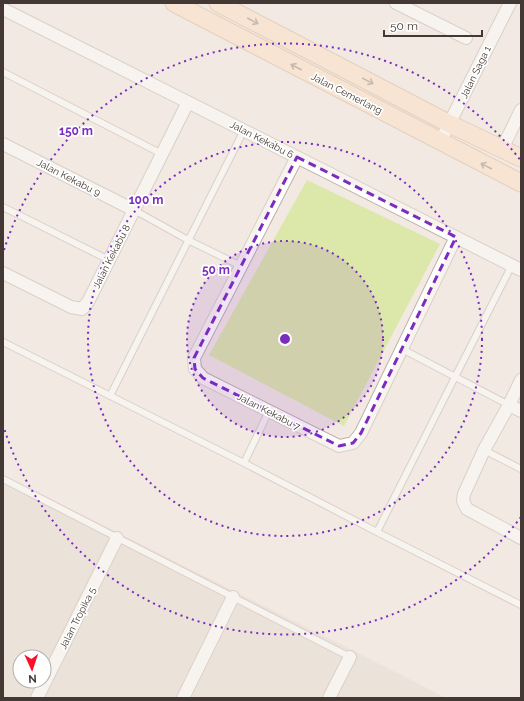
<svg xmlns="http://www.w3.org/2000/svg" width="524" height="701" font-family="Raleway,sans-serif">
  <rect width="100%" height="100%" fill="#f1e9e2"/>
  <path fill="#e5d9d0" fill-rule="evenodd" d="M 3,475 L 411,680 L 446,698 L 3,698 ZM 20,657 L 44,657 L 44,681 L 20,681 Z"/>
  <path fill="#dce7aa" d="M 307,180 L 440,244 L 344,426 L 209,355 Z"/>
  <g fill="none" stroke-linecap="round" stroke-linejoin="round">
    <defs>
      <path id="lane" d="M 3,72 L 162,154
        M 3,207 L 109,260
        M 134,210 L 188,240 L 241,266
        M 3,342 L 244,463 L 377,532 L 455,377 L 512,265
        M 402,349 L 509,405
        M 110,396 L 244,130
        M 484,450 L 521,469
        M 244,463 L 269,411
        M 3,479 L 350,657
        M 377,532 L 521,605"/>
      <path id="street" d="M 396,3 L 466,38
        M 3,9 L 521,270
        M 440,142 L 510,3
        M 3,144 L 134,210
        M 502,149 L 521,110
        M 297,157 L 194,358 L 195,369 L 203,378 L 339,446 L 353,443 L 361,433 L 456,237
        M 3,273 L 71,307 L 82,309 L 88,302 L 188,102
        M 521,380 L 509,405 L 484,450 L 464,494 L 463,501 L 467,509 L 521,538
        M 509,405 L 521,411
        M 37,698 L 117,538
        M 183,698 L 233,597
        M 329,698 L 350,657"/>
      <path id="secondary" d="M 174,3 L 521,183
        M 218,3 L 450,124 L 521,158"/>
    </defs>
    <use href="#lane" stroke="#c0b1a8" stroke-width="8"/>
    <use href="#street" stroke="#c0b1a8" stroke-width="14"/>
    <use href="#secondary" stroke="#d6b293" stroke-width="19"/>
    <use href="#lane" stroke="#fff" stroke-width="6"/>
    <use href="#street" stroke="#fff" stroke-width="12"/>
    <use href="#secondary" stroke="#ffdebf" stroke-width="17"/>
  </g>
  <defs><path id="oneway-shaft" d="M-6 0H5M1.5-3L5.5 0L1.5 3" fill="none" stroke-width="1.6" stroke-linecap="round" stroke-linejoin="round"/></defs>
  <g stroke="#988372">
    <use href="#oneway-shaft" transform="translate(253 21) rotate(28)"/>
    <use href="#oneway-shaft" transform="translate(296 67) rotate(-153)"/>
    <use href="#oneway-shaft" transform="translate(368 81) rotate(28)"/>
    <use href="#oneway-shaft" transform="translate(486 166) rotate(-152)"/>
  </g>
  <path d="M0 0H524V701H0ZM 297,157 L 456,237 L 361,433 L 353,443 L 339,446 L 203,378 L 195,369 L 194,358 Z" fill="#f1e9e2" fill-opacity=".55" fill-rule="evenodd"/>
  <path fill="none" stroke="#7b2cbf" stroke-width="3" stroke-dasharray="8 5" stroke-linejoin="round" d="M 297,157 L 456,237 L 361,433 L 353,443 L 339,446 L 203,378 L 195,369 L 194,358 Z"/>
  <circle cx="285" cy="339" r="98" fill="#7b2cbf" fill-opacity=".12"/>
  <g fill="none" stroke="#7b2cbf" stroke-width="2" stroke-dasharray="2 4">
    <circle cx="285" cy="339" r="98"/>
    <circle cx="285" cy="339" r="197"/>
    <path d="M521 517A295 295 0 0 1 4 428M4 250A295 295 0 0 1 521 161"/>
  </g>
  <g text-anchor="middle" stroke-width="3.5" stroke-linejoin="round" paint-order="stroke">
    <g font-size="10" fill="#433833" stroke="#fff">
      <text transform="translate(475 72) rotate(-64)" y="4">Jalan Saga 1</text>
      <text transform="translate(347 93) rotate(27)" y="4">Jalan Cemerlang</text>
      <text transform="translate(262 139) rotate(27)" y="4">Jalan Kekabu 6</text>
      <text transform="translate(69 177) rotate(27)" y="4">Jalan Kekabu 9</text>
      <text transform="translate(111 256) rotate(-63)" y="4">Jalan Kekabu 8</text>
      <text transform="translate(269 411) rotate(27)" y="4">Jalan Kekabu 7</text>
      <text transform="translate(77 618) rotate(-63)" y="4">Jalan Tropika 5</text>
    </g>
  </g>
  <circle cx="285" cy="339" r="6" fill="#7b2cbf" stroke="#fff" stroke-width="2"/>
  <g font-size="12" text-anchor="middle" font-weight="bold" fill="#7b2cbf" stroke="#fff" stroke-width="3.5" stroke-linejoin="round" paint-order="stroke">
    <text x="76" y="135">150 m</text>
    <text x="146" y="204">100 m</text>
    <text x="216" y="274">50 m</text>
  </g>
  <rect width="524" height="701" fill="none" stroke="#433833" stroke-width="8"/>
  <g transform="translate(32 669) rotate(177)"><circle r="19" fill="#ffffff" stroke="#b4afad"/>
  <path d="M0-3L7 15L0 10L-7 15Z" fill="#fc0f2a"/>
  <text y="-6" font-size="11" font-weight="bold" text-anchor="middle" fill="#433833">N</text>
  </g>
  <path d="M384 30v6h98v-6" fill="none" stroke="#433833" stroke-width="2"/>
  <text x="390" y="30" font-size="12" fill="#433833" stroke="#ffffff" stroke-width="3" paint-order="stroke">50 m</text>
</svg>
